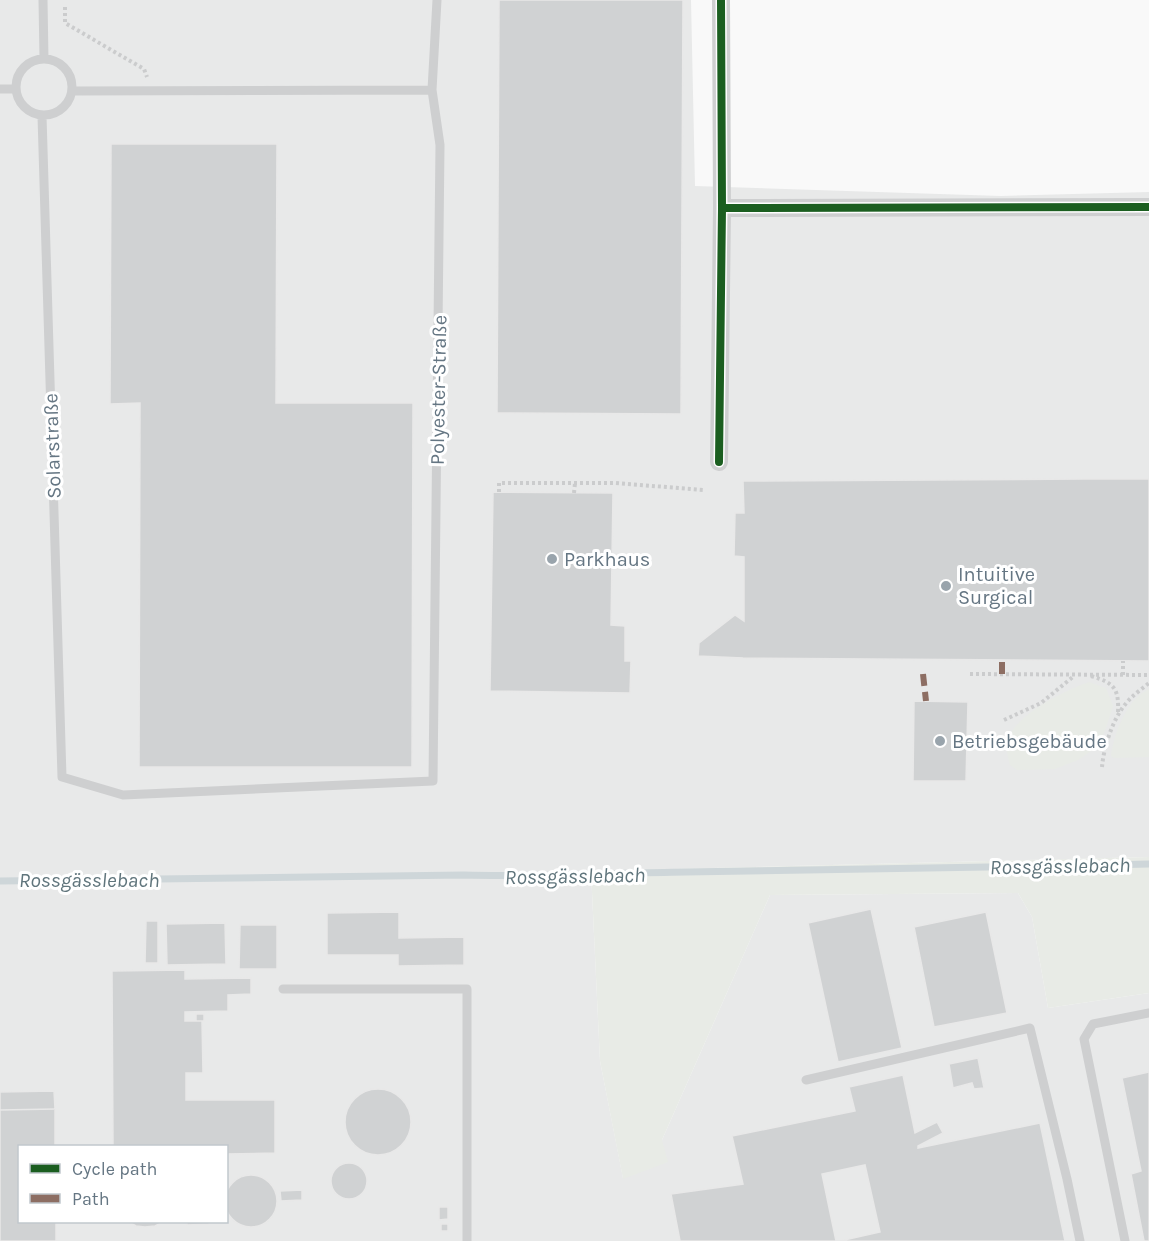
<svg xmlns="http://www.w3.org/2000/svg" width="1149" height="1241" font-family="Karla,sans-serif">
  <rect width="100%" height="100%" fill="#f9f9f9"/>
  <path fill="#e8e9e9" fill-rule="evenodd" d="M 0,0 L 691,0 L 695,186 L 1001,196 L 1149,192 L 1149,857 L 591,871 L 600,1061 L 623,1178 L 662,1140 L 770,895 L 1018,893 L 1032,917 L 1048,1008 L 1149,993 L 1149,1241 L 0,1241 ZM 20,1146 L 226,1146 L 226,1222 L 20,1222 Z"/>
  <path fill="#e8ebe6" d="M 1089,682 L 1106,688 L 1113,706 L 1105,731 L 1097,747 L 1078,760 L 1055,769 L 1017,770 L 1010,765 C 1008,759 1006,749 1007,742 C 1015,714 1064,691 1089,682 Z
    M 1149,689 L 1149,757 L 1114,758 L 1111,756 C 1114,733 1127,699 1149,689 Z
    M 1149,857 L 1149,993 L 1048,1008 L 1032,917 L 1018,893 L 770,895 L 662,1140 L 668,1162 L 623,1179 L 600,1061 L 591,871 Z"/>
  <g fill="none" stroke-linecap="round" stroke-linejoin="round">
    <path stroke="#ced6d9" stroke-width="7" d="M 0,881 L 464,875 C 539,877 612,873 686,872 C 841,870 995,868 1149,864"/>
  </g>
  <path fill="#d0d2d3" stroke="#e8e8e8" stroke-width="1.5" d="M 499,0 L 683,0 L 681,414 L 497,413 Z
    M 111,144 L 277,144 L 276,403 L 413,403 L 412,767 L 139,767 L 140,403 L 110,404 Z
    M 1083,479 L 1149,479 L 1149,661 L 743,658 L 698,656 L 699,643 L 735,615 L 744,621 L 744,557 L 734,556 L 735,513 L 744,513 L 743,481 Z
    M 493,492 L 613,493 L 611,625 L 625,626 L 625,661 L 631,661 L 630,693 L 490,691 Z
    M 914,701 L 968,702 L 966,781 L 913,781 Z
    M 871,909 L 902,1048 L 838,1062 L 808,923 Z
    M 399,912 L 399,938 L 464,937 L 464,965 L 398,966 L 398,955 L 327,955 L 327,913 Z
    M 986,912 L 1007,1013 L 934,1027 L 914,927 Z
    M 146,921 L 158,921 L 158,963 L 145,963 Z
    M 225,923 L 226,964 L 167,965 L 166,924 Z
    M 240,925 L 277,925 L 277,969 L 239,969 Z
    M 185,970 L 185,979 L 251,978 L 251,994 L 228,995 L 228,1011 L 185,1012 L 185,1021 L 202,1021 L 203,1073 L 186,1073 L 186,1100 L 275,1100 L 275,1153 L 226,1154 L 226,1146 L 113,1146 L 112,971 Z
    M 196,1014 L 204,1014 L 204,1021 L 196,1021 Z
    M 978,1058 L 984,1088 L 974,1089 L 972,1083 L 953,1088 L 949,1064 Z
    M 1149,1072 L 1149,1241 L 1144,1241 L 1131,1174 L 1141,1171 L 1122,1078 Z
    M 903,1075 L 915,1133 L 937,1122 L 943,1133 L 918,1146 L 918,1148 L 1040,1123 L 1065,1241 L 840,1241 L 880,1232 L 865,1165 L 822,1174 L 836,1241 L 680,1241 L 671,1194 L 743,1184 L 732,1136 L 855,1111 L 849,1087 Z
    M345 1122a33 33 0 1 1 66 0a33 33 0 1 1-66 0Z
    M 54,1091 L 55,1109 L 0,1110 L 0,1092 Z
    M 55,1109 L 55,1146 L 20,1146 L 20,1222 L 56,1222 L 56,1241 L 0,1241 L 0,1110 Z
    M331 1181a18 18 0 1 1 36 0a18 18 0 1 1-36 0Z
    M225 1201a26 26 0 1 1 52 0a26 26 0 1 1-52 0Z
    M 302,1190 L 302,1200 L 281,1201 L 280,1191 Z
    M 439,1207 L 448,1207 L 448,1219 L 439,1220 Z
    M 129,1222 L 163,1222 L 155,1226 L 145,1227 L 136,1226 Z
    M 187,1222 L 209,1222 L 209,1224 L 187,1225 Z
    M 441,1224 L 448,1224 L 448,1231 L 441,1231 Z"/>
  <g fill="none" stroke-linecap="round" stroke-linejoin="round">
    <path stroke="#cbcccd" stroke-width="4" stroke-dasharray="3 3" stroke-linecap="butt" d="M 65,7 L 65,23 L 144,69 L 147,77
      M 499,492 L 499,483 L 615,483 L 704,490
      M 574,493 L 575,483
      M 970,674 L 1149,675
      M 1123,675 L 1123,661
      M 1091,676 C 1115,683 1119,689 1118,713
      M 1004,720 L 1041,703 L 1074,676
      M 1102,767 C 1104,745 1114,714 1131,698 C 1136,693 1143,688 1149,683"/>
    <path stroke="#cecfd0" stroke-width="9" d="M 43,0 L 44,59
      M16 87a28 28 0 1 1 56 0a28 28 0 1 1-56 0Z
      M 0,89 L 16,89
      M 73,91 L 432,90
      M 42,116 L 62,777 L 123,795 L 433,781 L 440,145 L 432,90 L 437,0
      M 283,989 L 467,989 L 467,1241
      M 806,1080 L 1030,1028 L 1067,1179 L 1080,1241
      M 1125,1241 L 1084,1039 L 1093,1024 L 1149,1013"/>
    <path stroke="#cecfd0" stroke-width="18" d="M 722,208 L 1149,207
      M 719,462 L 722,208 L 721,0"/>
    <path stroke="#8d6e63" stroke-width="6" stroke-dasharray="12 6" stroke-linecap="butt" d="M 923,674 L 926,701
      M 1002,674 L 1002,660"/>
    <defs>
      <path id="cycleway" d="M 722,208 L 1149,207
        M 719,462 L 722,208 L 721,0"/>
    </defs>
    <use href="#cycleway" stroke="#fff" stroke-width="11"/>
    <use href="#cycleway" stroke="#1b5e20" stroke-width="8"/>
  </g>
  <g fill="#99a4ac" stroke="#fff" stroke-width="2">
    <circle cx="552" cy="559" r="6"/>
    <circle cx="946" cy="586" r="6"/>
    <circle cx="940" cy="741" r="6"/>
  </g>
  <g text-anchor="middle" stroke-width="6" stroke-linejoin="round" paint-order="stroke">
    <g font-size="20" fill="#657683" stroke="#fff">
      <text transform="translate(438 390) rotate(-89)" y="7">Polyester-Straße</text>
      <text transform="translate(52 446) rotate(-92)" y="7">Solarstraße</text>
    </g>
    <g font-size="20" fill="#657683" stroke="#fff" text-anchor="start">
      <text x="564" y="566">Parkhaus</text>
      <text x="958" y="581">Intuitive<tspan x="958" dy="23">Surgical</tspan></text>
      <text x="952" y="748">Betriebsgebäude</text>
    </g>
    <g font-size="21" font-style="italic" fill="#60757c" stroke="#fff">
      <text transform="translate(1060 866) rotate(-1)" y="7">Rossgässlebach</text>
      <text transform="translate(575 876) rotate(-1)" y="7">Rossgässlebach</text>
      <text x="89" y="887">Rossgässlebach</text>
    </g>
  </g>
  <rect x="18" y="1145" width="210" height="78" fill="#ffffff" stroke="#c1c8cd" stroke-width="1.5"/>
  <rect x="30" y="1164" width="30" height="9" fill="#1b5e20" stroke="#c1c8cd" stroke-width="1.5"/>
  <text x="72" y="1175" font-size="18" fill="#657683">Cycle path</text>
  <rect x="30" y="1194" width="30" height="9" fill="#8d6e63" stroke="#c1c8cd" stroke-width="1.5"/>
  <text x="72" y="1205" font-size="18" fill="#657683">Path</text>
</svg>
